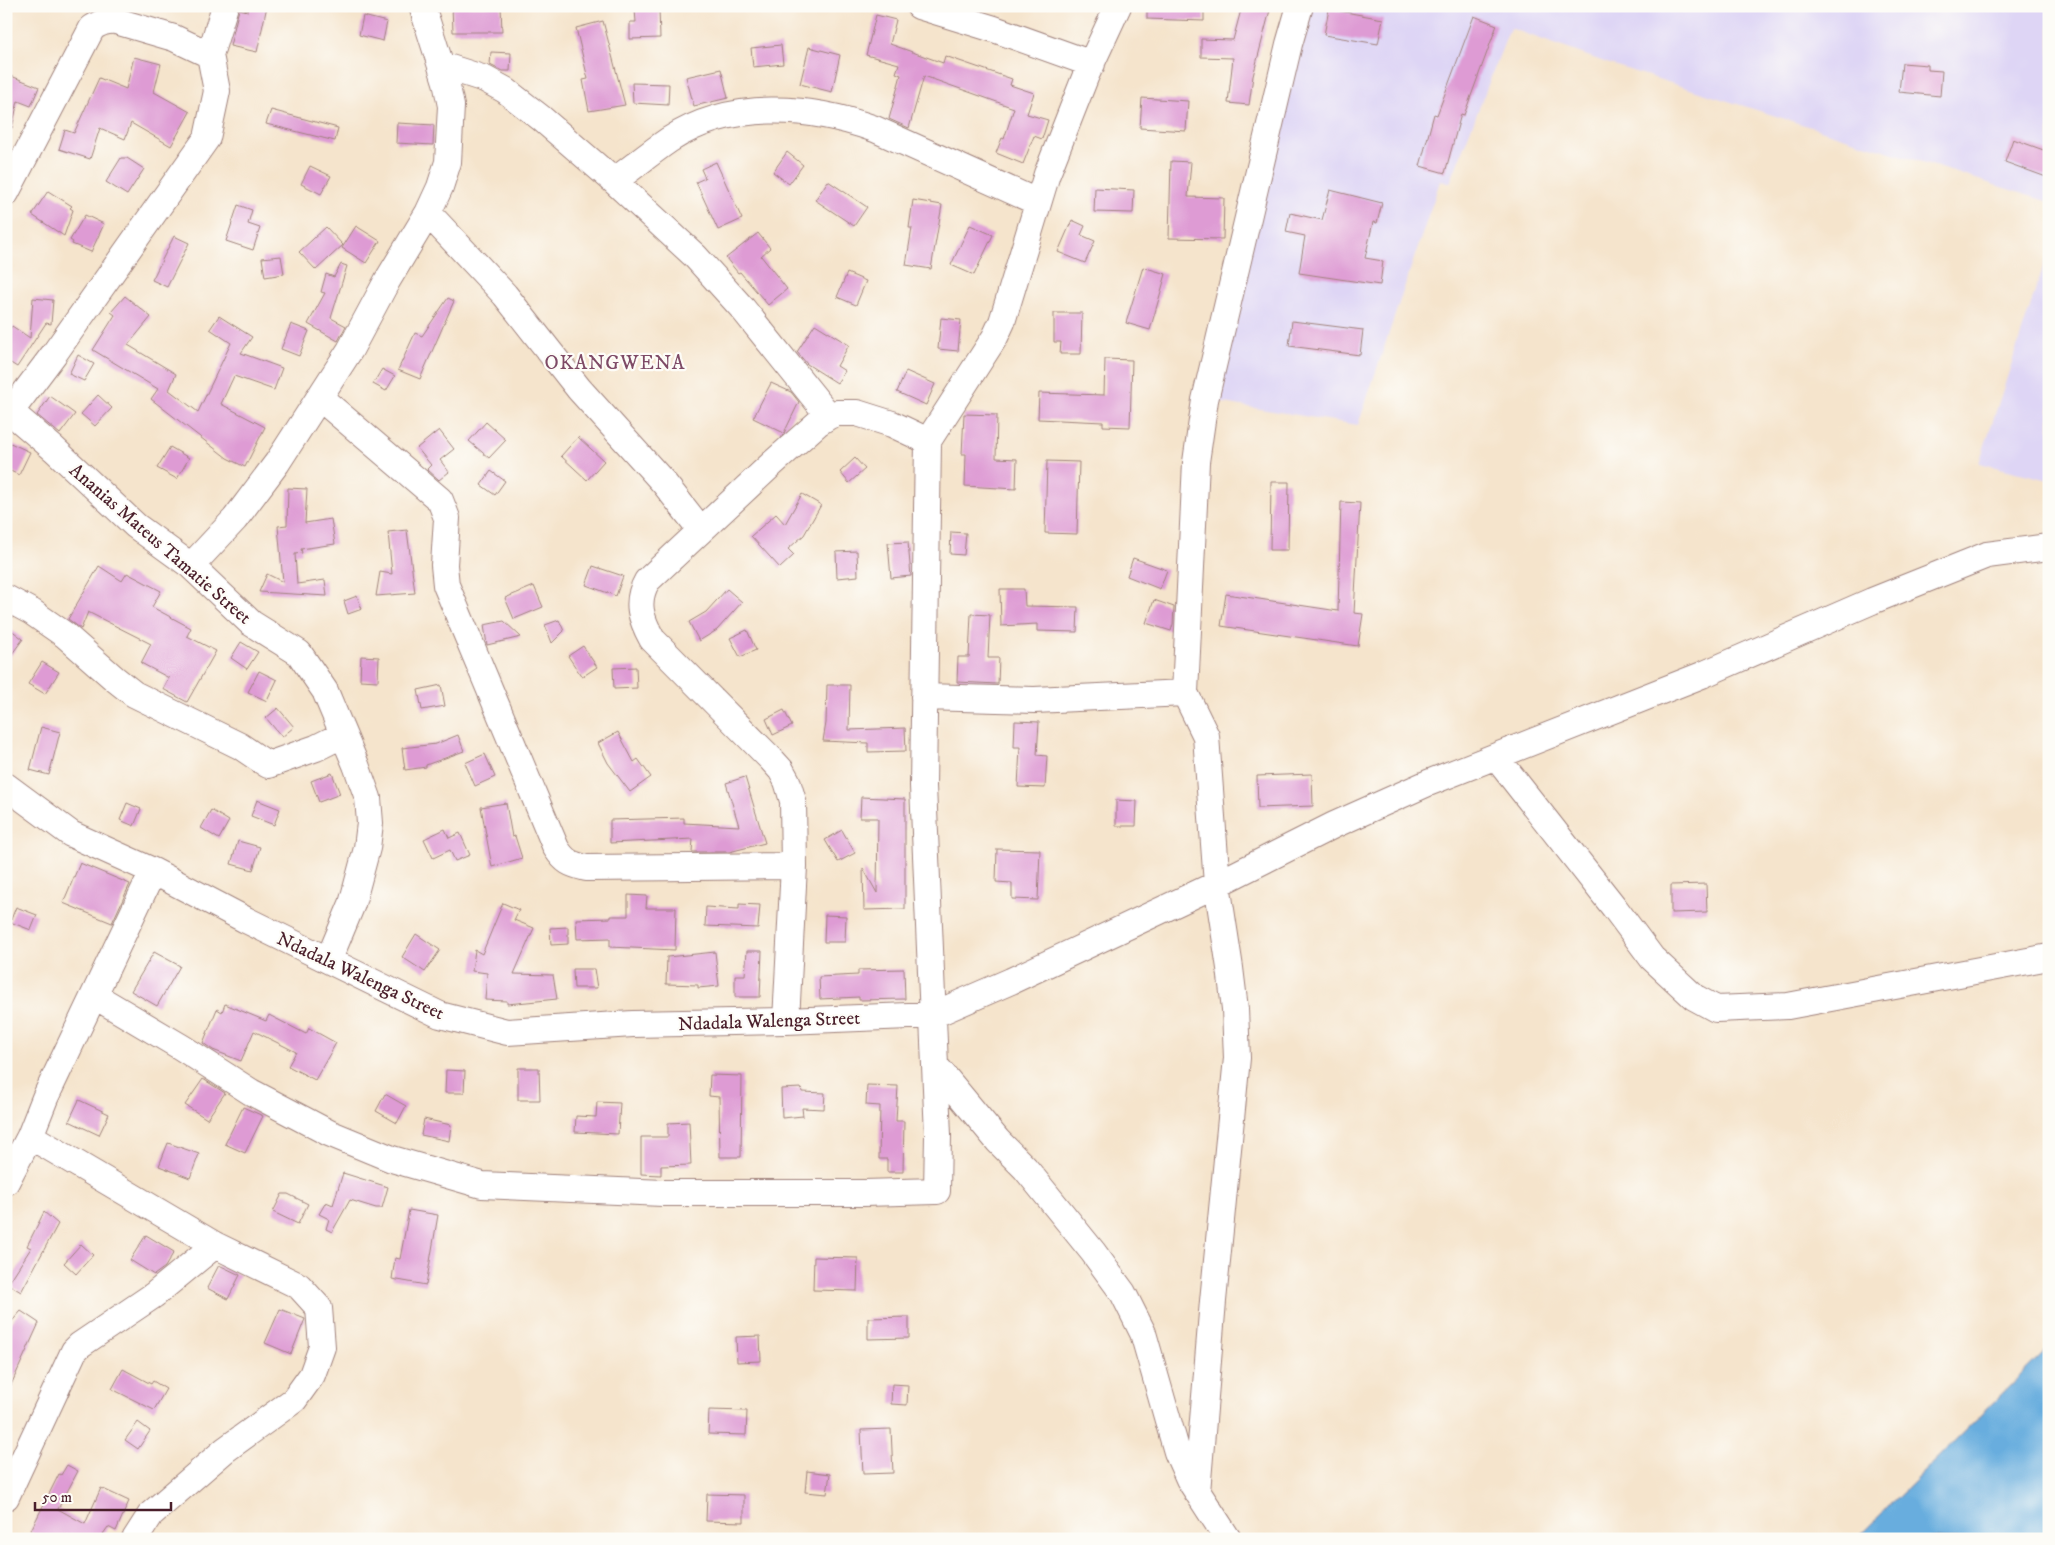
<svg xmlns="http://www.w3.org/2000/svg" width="2055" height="1545" font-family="'IM FELL DW Pica',serif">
  <rect width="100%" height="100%" fill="#fdfcf7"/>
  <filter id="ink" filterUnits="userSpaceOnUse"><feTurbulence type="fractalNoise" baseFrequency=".02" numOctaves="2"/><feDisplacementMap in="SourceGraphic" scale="10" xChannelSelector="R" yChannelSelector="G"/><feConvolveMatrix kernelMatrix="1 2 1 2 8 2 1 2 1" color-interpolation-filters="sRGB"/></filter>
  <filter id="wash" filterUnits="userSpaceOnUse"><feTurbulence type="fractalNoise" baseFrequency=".0096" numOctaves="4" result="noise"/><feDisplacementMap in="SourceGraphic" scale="20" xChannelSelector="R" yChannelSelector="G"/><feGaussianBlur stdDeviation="1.12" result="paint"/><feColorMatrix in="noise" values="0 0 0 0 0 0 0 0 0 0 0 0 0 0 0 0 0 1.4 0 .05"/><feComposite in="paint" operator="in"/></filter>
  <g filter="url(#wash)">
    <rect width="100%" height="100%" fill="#f5e4cc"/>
    <path fill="#ded5f5" d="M 1300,6 L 2049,6 L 2049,202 L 1607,63 L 1510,28 L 1450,183 L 1440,181 L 1358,425 L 1205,400 Z
      M 2049,249 L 2049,480 L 1979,463 Z"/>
    <path fill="#68adde" stroke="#596684" d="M 2049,1347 L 2049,1539 L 1856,1539 Z"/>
    <g id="blocks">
      <path fill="#de9bd4" d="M 249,6 L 267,6 L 257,52 L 230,46 L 239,9 L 248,11 Z
        M 452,6 L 501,6 L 502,32 L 453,32 Z
        M 1147,6 L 1204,6 L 1204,21 L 1147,19 Z
        M 1242,6 L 1271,6 L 1253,76 L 1249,105 L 1228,103 L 1233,58 L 1201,57 L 1201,39 L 1233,40 Z
        M 659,9 L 660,38 L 630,39 L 630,22 L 636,22 L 635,10 Z
        M 1329,9 L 1383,19 L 1378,44 L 1324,35 Z
        M 876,15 L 896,20 L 890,44 L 943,63 L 945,56 L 1012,79 L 1010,85 L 1034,93 L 1027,114 L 1048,120 L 1042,139 L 1034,136 L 1023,164 L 996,153 L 1002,138 L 1004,139 L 1014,108 L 924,76 L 909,128 L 889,119 L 901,75 L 896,73 L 899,64 L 866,55 Z
        M 363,16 L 387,22 L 383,41 L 359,35 Z
        M 1474,16 L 1497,25 L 1464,115 L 1461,114 L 1445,173 L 1420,166 L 1434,114 L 1437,115 Z
        M 603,21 L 625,105 L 589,111 L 583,80 L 588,79 L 576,28 Z
        M 781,45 L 783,64 L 753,67 L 751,48 Z
        M 809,47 L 840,55 L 832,92 L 800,84 Z
        M 491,52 L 511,53 L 510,71 L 502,71 L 490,65 Z
        M 134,57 L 161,64 L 154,92 L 190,112 L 171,146 L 131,123 L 125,139 L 100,128 L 90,159 L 59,149 L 65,130 L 74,133 L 99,78 L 126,89 Z
        M 1902,63 L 1928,65 L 1928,70 L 1942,71 L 1940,96 L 1899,92 Z
        M 721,69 L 728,98 L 694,106 L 686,77 Z
        M 6,74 L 39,87 L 31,106 L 18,101 L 12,128 L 6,128 Z
        M 632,83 L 669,84 L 668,105 L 633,103 Z
        M 1142,98 L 1188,101 L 1186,131 L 1140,128 Z
        M 271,110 L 338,128 L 335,141 L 266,124 Z
        M 397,123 L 434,125 L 433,145 L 396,143 Z
        M 2013,139 L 2049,152 L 2049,178 L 2005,162 Z
        M 787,152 L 803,165 L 789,184 L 773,172 Z
        M 121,158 L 127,158 L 144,169 L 127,195 L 106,182 Z
        M 1171,161 L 1191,162 L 1188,197 L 1224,198 L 1223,239 L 1169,238 Z
        M 716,162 L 742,219 L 718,230 L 696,182 L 705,178 L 701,169 Z
        M 310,166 L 331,176 L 321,194 L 301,184 Z
        M 828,181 L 867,207 L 854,226 L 815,200 Z
        M 1095,188 L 1134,190 L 1133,213 L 1094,212 Z
        M 1330,190 L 1382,203 L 1377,223 L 1373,222 L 1365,258 L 1383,261 L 1380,285 L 1299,273 L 1305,236 L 1286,232 L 1290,213 L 1322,220 Z
        M 48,191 L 72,206 L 70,208 L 73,210 L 64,236 L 32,215 Z
        M 913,200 L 942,205 L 931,269 L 906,265 L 912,228 L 909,228 Z
        M 238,205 L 252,210 L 248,224 L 260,228 L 253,250 L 226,241 Z
        M 85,215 L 104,224 L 91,252 L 72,244 L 73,242 L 70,240 Z
        M 1072,220 L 1085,226 L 1081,235 L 1095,241 L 1085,263 L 1058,252 Z
        M 970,225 L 993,235 L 974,275 L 951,265 Z
        M 356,226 L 380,241 L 366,263 L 342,248 Z
        M 326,227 L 343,245 L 316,270 L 299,252 Z
        M 758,233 L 770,248 L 761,256 L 787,289 L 768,305 L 740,272 L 738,273 L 726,258 Z
        M 174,236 L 189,243 L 167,287 L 152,280 Z
        M 281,256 L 284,274 L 265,277 L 262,258 Z
        M 341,264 L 347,266 L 331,318 L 346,326 L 338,341 L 308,324 L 325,293 L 321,292 L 326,274 L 334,277 Z
        M 1143,267 L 1166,274 L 1150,330 L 1126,323 Z
        M 847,273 L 866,281 L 856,305 L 837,297 Z
        M 125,296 L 151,317 L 128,345 L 176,374 L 169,390 L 198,412 L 231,343 L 210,329 L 219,316 L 252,337 L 241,353 L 282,368 L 274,390 L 234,376 L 221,404 L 265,427 L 245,467 L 227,458 L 151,399 L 158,389 L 93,350 L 115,315 L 111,312 Z
        M 33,298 L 53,300 L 51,324 L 46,323 L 17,367 L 6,360 L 6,334 L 12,326 L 30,338 Z
        M 448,298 L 454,301 L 420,379 L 398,370 L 415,333 L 422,336 Z
        M 1054,313 L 1082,313 L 1081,354 L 1060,354 L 1061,342 L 1054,342 Z
        M 941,318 L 961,320 L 958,351 L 938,349 Z
        M 1292,321 L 1363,330 L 1360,355 L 1289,346 Z
        M 291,324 L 309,331 L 299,356 L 281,349 Z
        M 815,324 L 849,345 L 837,366 L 845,371 L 837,383 L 807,364 L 797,352 Z
        M 78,355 L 94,364 L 84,381 L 69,374 Z
        M 1105,359 L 1132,360 L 1130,427 L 1103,426 L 1103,422 L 1038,419 L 1039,393 L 1104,395 Z
        M 382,369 L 395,376 L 386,391 L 373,384 Z
        M 906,371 L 935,384 L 926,405 L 897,392 Z
        M 771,383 L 791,392 L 799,402 L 784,433 L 753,418 Z
        M 98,395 L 112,408 L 95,426 L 81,414 Z
        M 50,396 L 75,414 L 60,434 L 37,415 Z
        M 964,414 L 997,415 L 996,458 L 1017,459 L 1016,489 L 965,486 L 966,454 L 962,454 Z
        M 486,422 L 506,440 L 489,458 L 469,441 Z
        M 439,430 L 454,449 L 440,460 L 449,472 L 439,480 L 427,469 L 431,465 L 417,448 Z
        M 578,437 L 604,461 L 587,480 L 561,456 Z
        M 6,441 L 30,452 L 19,475 L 6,469 Z
        M 170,447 L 189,458 L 177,479 L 157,468 Z
        M 855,458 L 865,469 L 849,483 L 840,472 Z
        M 1047,461 L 1079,462 L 1077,534 L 1045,533 Z
        M 491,471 L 505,481 L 495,495 L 481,485 Z
        M 1271,482 L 1289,482 L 1288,550 L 1270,550 Z
        M 288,488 L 307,489 L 305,523 L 331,519 L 335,544 L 301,549 L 302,553 L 295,554 L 297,584 L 325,580 L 327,596 L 259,592 L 267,574 L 283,582 L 278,526 L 287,525 Z
        M 802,494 L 821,505 L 804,535 L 788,549 L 794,555 L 780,568 L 751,536 L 776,514 L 785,524 Z
        M 1341,502 L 1360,503 L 1354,613 L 1363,614 L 1358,646 L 1221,626 L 1226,594 L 1338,611 Z
        M 407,530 L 415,593 L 376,596 L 380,572 L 392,574 L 388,532 Z
        M 951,532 L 966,533 L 964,555 L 950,554 Z
        M 908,542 L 911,576 L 891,578 L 888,543 Z
        M 857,551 L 858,576 L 837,578 L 836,552 Z
        M 1133,558 L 1167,570 L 1160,589 L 1127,576 Z
        M 99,566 L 122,581 L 127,573 L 161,591 L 152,607 L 191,628 L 187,636 L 216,651 L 187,702 L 163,689 L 169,678 L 141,663 L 151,644 L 88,612 L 81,629 L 68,619 Z
        M 593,566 L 623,576 L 616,596 L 586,585 Z
        M 534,586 L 543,607 L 514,619 L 505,598 Z
        M 727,589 L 742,602 L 717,630 L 699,641 L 689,622 L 706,612 Z
        M 1000,589 L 1024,589 L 1025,606 L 1078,607 L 1077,632 L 1037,631 L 1037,624 L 1001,626 Z
        M 357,596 L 362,609 L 348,614 L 344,601 Z
        M 1154,600 L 1174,607 L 1173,624 L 1171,631 L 1146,623 Z
        M 971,614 L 990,615 L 988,658 L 999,658 L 998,684 L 957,682 L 958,657 L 969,657 Z
        M 559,620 L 564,631 L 552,643 L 545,625 Z
        M 504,621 L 521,637 L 487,645 L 484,625 Z
        M 6,626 L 23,639 L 6,662 Z
        M 747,630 L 756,650 L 740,657 L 730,638 Z
        M 241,642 L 258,652 L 247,669 L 231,658 Z
        M 583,646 L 597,667 L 582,677 L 568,656 Z
        M 361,656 L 379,657 L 378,681 L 360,680 Z
        M 42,662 L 59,672 L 45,694 L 28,684 Z
        M 636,667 L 637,688 L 614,689 L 613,668 Z
        M 259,671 L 277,680 L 267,701 L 248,692 Z
        M 441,685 L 445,706 L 422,710 L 418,690 Z
        M 827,685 L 850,685 L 849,730 L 905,728 L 906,751 L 868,752 L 868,743 L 823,741 L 826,723 Z
        M 278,708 L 294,727 L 282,737 L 266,718 Z
        M 784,710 L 792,726 L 773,735 L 766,719 Z
        M 1015,721 L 1039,722 L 1037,755 L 1047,756 L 1045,788 L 1018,787 L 1020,747 L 1014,747 Z
        M 41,727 L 60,732 L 49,775 L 30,770 Z
        M 618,732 L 634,762 L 638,759 L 651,777 L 630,792 L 608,763 L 598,743 Z
        M 458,735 L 464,751 L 426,765 L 426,767 L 405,770 L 402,748 L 436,744 Z
        M 485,754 L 495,777 L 475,786 L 465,763 Z
        M 332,773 L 340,794 L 319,802 L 311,781 Z
        M 1312,774 L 1313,806 L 1258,808 L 1257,776 Z
        M 745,777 L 765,843 L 729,852 L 692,852 L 693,839 L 610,843 L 610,820 L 684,818 L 684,823 L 739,826 L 726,783 Z
        M 861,797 L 905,799 L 905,909 L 864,910 L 863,868 L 877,893 L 878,818 L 860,818 Z
        M 257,800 L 280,809 L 274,825 L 251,816 Z
        M 1116,800 L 1137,801 L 1136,826 L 1116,826 Z
        M 127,803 L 141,809 L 134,826 L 120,820 Z
        M 506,803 L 512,837 L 515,836 L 522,858 L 492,867 L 481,807 Z
        M 211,810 L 229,821 L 219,839 L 201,828 Z
        M 445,829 L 449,838 L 460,833 L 470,855 L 455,861 L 450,850 L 433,858 L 424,839 Z
        M 842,830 L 855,853 L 838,862 L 825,840 Z
        M 238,841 L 260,847 L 253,870 L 231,864 Z
        M 997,849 L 1040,850 L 1038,900 L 1012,899 L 1012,883 L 996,882 Z
        M 80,863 L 130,884 L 112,923 L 63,903 Z
        M 1706,884 L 1707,912 L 1671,913 L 1671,885 Z
        M 628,895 L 647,896 L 646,908 L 676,908 L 675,950 L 610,947 L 610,938 L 577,939 L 576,919 L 611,918 L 611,916 L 628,916 Z
        M 503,903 L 519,910 L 514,920 L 534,928 L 514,974 L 553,975 L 557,999 L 507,1004 L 507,1001 L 485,1000 L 487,973 L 472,971 L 475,950 L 482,954 Z
        M 739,904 L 760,905 L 758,928 L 705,926 L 706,907 L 739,909 Z
        M 16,907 L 37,915 L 31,930 L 10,922 Z
        M 825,915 L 846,916 L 845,942 L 824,942 Z
        M 568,927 L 568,944 L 551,945 L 550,928 Z
        M 416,934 L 440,950 L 425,972 L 402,957 Z
        M 747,951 L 762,951 L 760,997 L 735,997 L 735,975 L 745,975 Z
        M 154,952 L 180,966 L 157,1006 L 131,991 Z
        M 715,952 L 719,986 L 698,988 L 698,985 L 666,984 L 667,957 Z
        M 573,969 L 594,969 L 597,988 L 574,988 Z
        M 904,969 L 905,999 L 859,1000 L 859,997 L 820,999 L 819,977 L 858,975 L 858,970 Z
        M 225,1004 L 266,1021 L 269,1015 L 306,1034 L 309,1028 L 336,1043 L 315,1080 L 288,1066 L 296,1052 L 254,1031 L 241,1061 L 213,1050 L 203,1043 L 217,1009 L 222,1012 Z
        M 518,1068 L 539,1068 L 540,1100 L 518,1100 Z
        M 446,1070 L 465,1071 L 464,1093 L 445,1093 Z
        M 710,1075 L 742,1076 L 741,1157 L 720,1157 L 719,1097 L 709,1096 Z
        M 203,1079 L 225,1093 L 207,1119 L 185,1105 Z
        M 867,1085 L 898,1086 L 896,1121 L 904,1121 L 903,1172 L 887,1172 L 887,1159 L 879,1159 L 880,1106 L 866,1105 Z
        M 801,1088 L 802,1092 L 825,1093 L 824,1109 L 802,1108 L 803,1116 L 782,1118 L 781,1089 Z
        M 385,1094 L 406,1106 L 397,1123 L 376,1111 Z
        M 79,1100 L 109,1114 L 99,1135 L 69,1121 Z
        M 597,1102 L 620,1103 L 618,1134 L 575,1132 L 576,1116 L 596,1117 Z
        M 243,1107 L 263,1116 L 245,1153 L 225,1144 Z
        M 424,1119 L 451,1125 L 449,1141 L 421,1135 Z
        M 689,1122 L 691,1165 L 661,1166 L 661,1175 L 641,1174 L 641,1137 L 668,1137 L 668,1123 Z
        M 168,1143 L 199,1154 L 190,1178 L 159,1166 Z
        M 343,1173 L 388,1187 L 382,1208 L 376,1208 L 350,1200 L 332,1232 L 326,1229 L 329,1219 L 319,1214 L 326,1202 L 333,1205 Z
        M 282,1194 L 288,1194 L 308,1204 L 298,1224 L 273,1212 Z
        M 409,1210 L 438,1215 L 426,1285 L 392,1279 L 395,1258 L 400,1259 Z
        M 44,1212 L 58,1224 L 21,1292 L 8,1284 L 31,1248 L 27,1246 Z
        M 146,1235 L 174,1252 L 165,1267 L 154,1275 L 130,1260 Z
        M 81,1244 L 93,1255 L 76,1274 L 64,1263 Z
        M 814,1257 L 858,1258 L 857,1291 L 813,1290 Z
        M 219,1265 L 240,1275 L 228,1299 L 207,1288 Z
        M 280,1309 L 305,1319 L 291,1354 L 265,1343 Z
        M 21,1311 L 39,1323 L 6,1396 L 6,1328 Z
        M 909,1317 L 909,1338 L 868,1339 L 868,1318 Z
        M 760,1336 L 761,1361 L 737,1362 L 736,1337 Z
        M 123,1369 L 151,1384 L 153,1381 L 166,1389 L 154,1410 L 112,1389 Z
        M 892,1384 L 908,1385 L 907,1405 L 891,1404 Z
        M 709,1410 L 747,1411 L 746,1435 L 708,1434 Z
        M 138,1422 L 150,1431 L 138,1449 L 125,1440 Z
        M 891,1429 L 893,1473 L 863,1474 L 861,1430 Z
        M 67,1465 L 78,1471 L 58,1509 L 85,1524 L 101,1488 L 129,1501 L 116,1531 L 108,1527 L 103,1534 L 112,1539 L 43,1539 L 30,1532 L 59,1474 L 61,1475 Z
        M 807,1471 L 830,1474 L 827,1494 L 805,1492 Z
        M 707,1494 L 744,1495 L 744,1522 L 706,1521 Z"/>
    </g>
  </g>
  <g filter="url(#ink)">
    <use href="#blocks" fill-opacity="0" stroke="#a0827c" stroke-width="1"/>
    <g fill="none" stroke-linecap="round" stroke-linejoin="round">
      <defs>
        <path id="minor" d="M 919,6 L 994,29 L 1092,64
          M 441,65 L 485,79 L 505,90 L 541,118 L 614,181 L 695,256 L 743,309 L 829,416
          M 614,181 C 632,168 650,153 669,140 C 730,100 809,105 875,129 L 1037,202
          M 6,193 L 92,28 C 100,23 106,20 116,21 L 174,38 L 210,55
          M 428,213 L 505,295 L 579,389 L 664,483 L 701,530
          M 319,397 L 440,500 L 447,518 L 444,565 L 446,585 L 556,848 C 565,862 570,864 586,868 L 794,866
          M 6,408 L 54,449 L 136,526 L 191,566 L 251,623 L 299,653 L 325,691 L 356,765 L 368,798 L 370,823 L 367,848 L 352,904 L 329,959
          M 11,411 L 54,354 L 207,138 L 217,91 L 210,55 L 225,6
          M 191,566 L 235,519 L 277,463 L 350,350 L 387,281 L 428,213 L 440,187 L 448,162 L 451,106 L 446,82 L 422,6
          M 6,598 L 32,612 L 65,635 L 115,679 L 134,694 L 240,746 L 268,765 L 316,748 L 342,735
          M 924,697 L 1034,700 L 1185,693
          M 1496,757 L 1614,907 L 1652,958 L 1694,997 L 1716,1009 L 1788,1006 L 2049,957
          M 6,786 L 71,834 L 153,871 L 246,920 L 440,1015 L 507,1032 L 633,1024 L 786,1021 L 933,1015 L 1011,981 L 1217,884 L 1334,825 L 1428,783 L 1702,675 L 1872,601 L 1987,555 L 2049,547
          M 95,996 L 181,1047 L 251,1092 L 329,1133 L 392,1159 L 482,1185 L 663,1193 L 864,1193 L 937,1191 L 938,1135 L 923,786 L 928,441 L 995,337 L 1002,322 L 1047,174 L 1086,75 L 1118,6
          M 786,1021 L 794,866 L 793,801 L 787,781 L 781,770 L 771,759 L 652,639 C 641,619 635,602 647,581 L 773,463 L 818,423 L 829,416 L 837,413 L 857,413 L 892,424 L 928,441
          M 935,1065 L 998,1141 L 1025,1168 L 1093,1252 L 1123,1293 L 1143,1333 L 1177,1452 L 1189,1479 L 1228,1539
          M 30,1136 L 215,1245 L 299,1286 L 319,1308 L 322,1347 L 312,1375 L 294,1400 L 225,1450 L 151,1514 L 135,1539
          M 6,1182 L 30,1136 L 45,1098 L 153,871
          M 1197,1492 L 1213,1301 L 1237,1058 L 1235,1009 L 1230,968 L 1217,884 L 1206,736 L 1185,693 L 1196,462 L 1205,400 L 1289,44 L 1300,6
          M 6,1497 L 74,1351 L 80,1345 L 154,1295 L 215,1245"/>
      </defs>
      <use href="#minor" stroke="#a0827c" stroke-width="28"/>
      <use href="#minor" stroke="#fff" stroke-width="26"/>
    </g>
  </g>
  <g text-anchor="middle" stroke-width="4.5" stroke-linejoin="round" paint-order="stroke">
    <g font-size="19" fill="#4a1f2b" stroke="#fdfcf7">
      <text transform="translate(161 543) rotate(41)" y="7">Ananias Mateus Tamatie Street</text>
      <text transform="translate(361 975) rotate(25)" y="7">Ndadala Walenga Street</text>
      <text transform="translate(769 1020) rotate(-2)" y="7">Ndadala Walenga Street</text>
    </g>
    <g font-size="20" letter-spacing="1" fill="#7e4a66" stroke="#fdfcf7">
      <text x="615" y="369">OKANGWENA</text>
    </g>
  </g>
  <rect width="2055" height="1545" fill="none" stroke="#fdfcf7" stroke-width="25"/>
  <path d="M35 1502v8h136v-8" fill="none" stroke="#4a1f2b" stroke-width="2.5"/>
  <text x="42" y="1502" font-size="15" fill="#4a1f2b" stroke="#fdfcf7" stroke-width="4" paint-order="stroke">50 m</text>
</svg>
